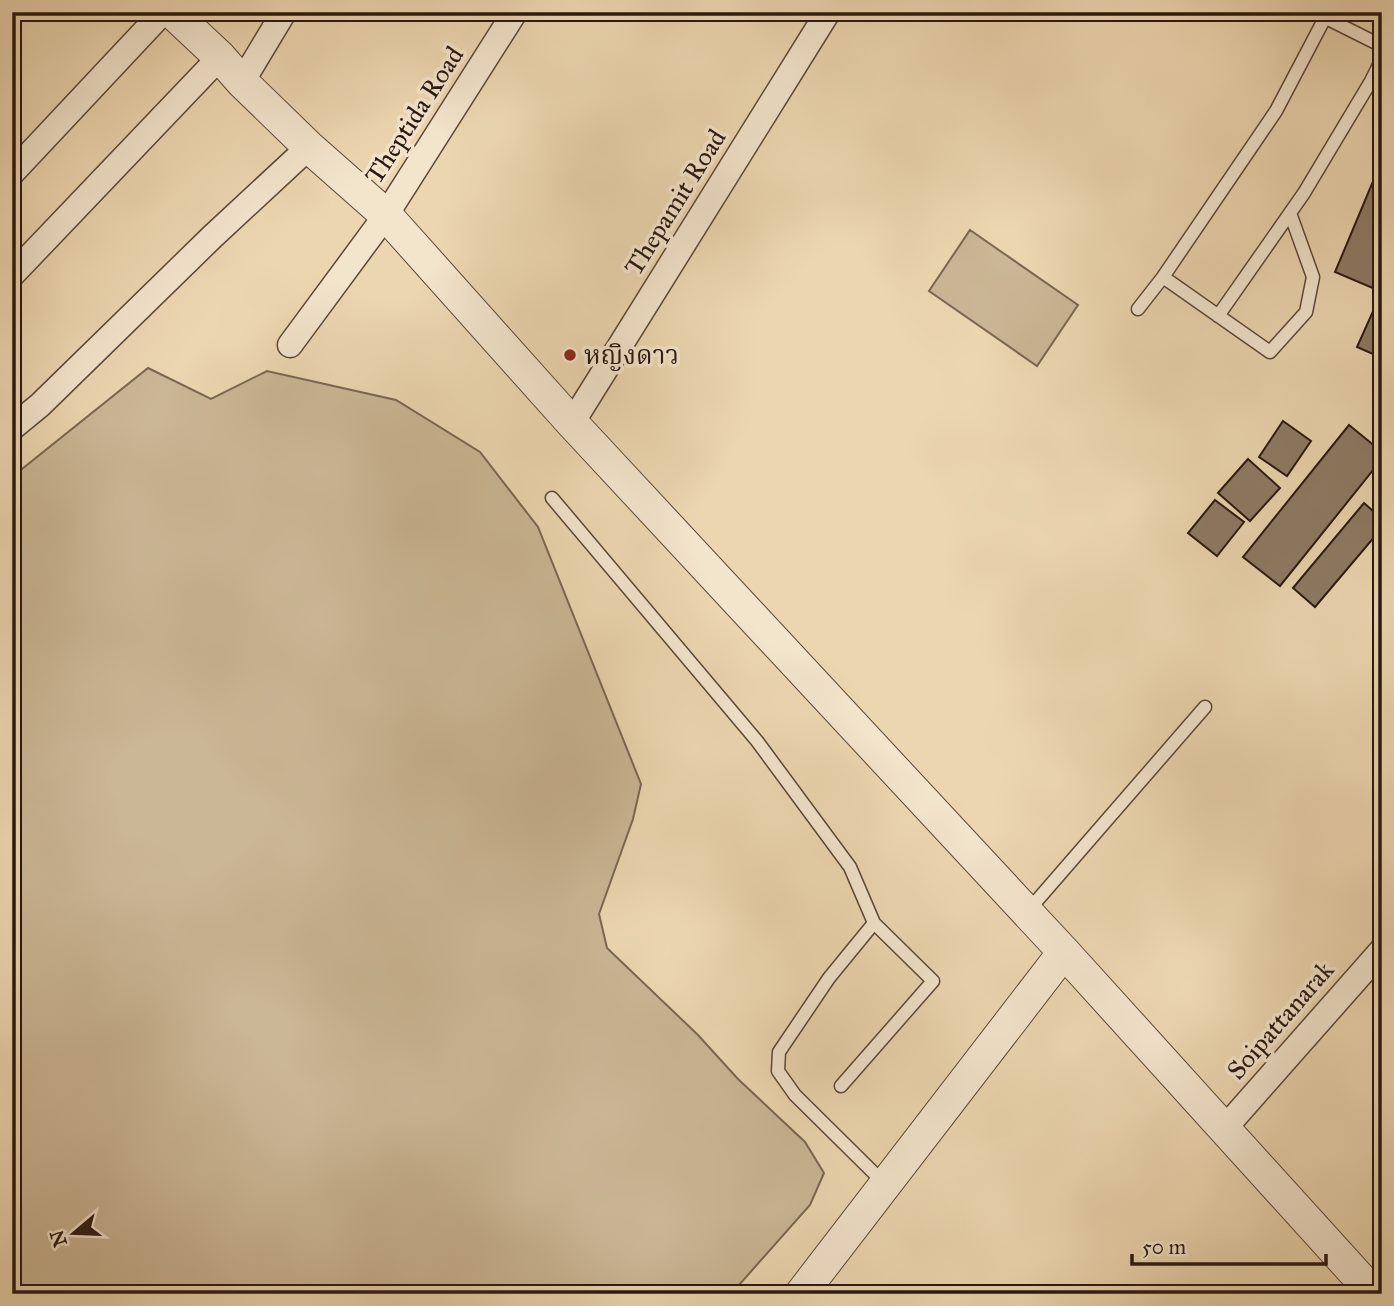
<svg xmlns="http://www.w3.org/2000/svg" width="1394" height="1306" font-family="'IM FELL Great Primer','Noto Serif Thai',serif">
  <rect width="100%" height="100%" fill="#ecd6b0"/>
  <filter id="stains"><feTurbulence type="fractalNoise" baseFrequency=".00286" numOctaves="4"/><feColorMatrix values="0 0 0 0 .2 0 0 0 0 .09 0 0 0 0 .02 0 0 0 .5 -.17"/></filter>
  <radialGradient id="worn" r=".72"><stop offset=".6" stop-color="#630" stop-opacity="0"/><stop offset="1" stop-color="#630" stop-opacity=".3"/></radialGradient>
  <path fill="#cbb695" stroke="#7a6653" stroke-width="2" d="M 970,230 L 1078,305 L 1037,366 L 929,291 Z
    M 148,368 L 211,399 L 267,371 L 396,400 L 480,452 L 538,527 L 641,784 L 633,819 L 599,914 L 607,948 L 698,1035 L 738,1079 L 805,1142 L 824,1173 L 810,1205 L 731,1294 L 12,1294 L 12,477 Z"/>
  <path fill="#8e7a64" stroke="#291711" stroke-width="2" d="M 1382,160 L 1382,292 L 1335,272 Z
    M 1374,309 L 1382,313 L 1382,358 L 1357,347 Z
    M 1283,421 L 1311,441 L 1287,476 L 1259,457 Z
    M 1349,425 L 1382,452 L 1382,459 L 1280,586 L 1243,557 Z
    M 1248,459 L 1280,488 L 1250,521 L 1218,493 Z
    M 1215,500 L 1244,522 L 1217,556 L 1188,533 Z
    M 1364,503 L 1382,519 L 1382,528 L 1315,607 L 1293,588 Z"/>
  <g fill="none" stroke-linecap="round" stroke-linejoin="round">
    <defs>
      <path id="service" d="M 1326,18 L 1382,46
        M 1163,277 L 1270,352 L 1306,312 L 1313,277 L 1290,213
        M 1138,309 L 1163,277 L 1276,111 L 1328,12
        M 1218,316 L 1304,193 L 1371,81 L 1382,59
        M 552,498 L 757,741 L 850,867 L 874,923 L 829,978 L 779,1052 L 778,1071 L 795,1095 L 885,1184
        M 1027,912 L 1205,707
        M 841,1086 L 933,981 L 874,923"/>
      <path id="minor" d="M 242,82 L 284,12
        M 12,173 L 163,12
        M 12,275 L 220,57
        M 290,345 L 386,215 L 515,12
        M 572,423 L 828,12
        M 12,428 L 40,405 L 212,237 L 309,147
        M 1224,1129 L 1382,950"/>
      <path id="tertiary" d="M 172,12 L 220,57 L 242,82 L 309,147 L 386,215 L 572,423 L 1064,952 L 1374,1294
        M 801,1294 L 1064,952"/>
    </defs>
    <use href="#service" stroke="#5a4739" stroke-width="15"/>
    <use href="#minor" stroke="#5a4739" stroke-width="27"/>
    <use href="#tertiary" stroke="#5a4739" stroke-width="34"/>
    <use href="#service" stroke="#f3e4cc" stroke-width="12"/>
    <use href="#minor" stroke="#f3e4cc" stroke-width="24"/>
    <use href="#tertiary" stroke="#f3e4cc" stroke-width="32"/>
  </g>
  <circle fill="#8f2418" stroke="#f3e4cc" stroke-width="2.5" cx="570" cy="355" r="7"/>
  <g text-anchor="middle" stroke-width="7" stroke-linejoin="round" paint-order="stroke">
    <g font-size="26" fill="#291711" stroke="#f3e4cc">
      <text transform="translate(414 115) rotate(-57)" y="9">Theptida Road</text>
      <text transform="translate(675 202) rotate(-58)" y="9">Thepamit Road</text>
      <text transform="translate(1280 1020) rotate(-49)" y="9">Soipattanarak</text>
    </g>
    <g font-size="26" fill="#291711" stroke="#f3e4cc" text-anchor="start">
      <text x="584" y="364">หญิงดาว</text>
    </g>
  </g>
  <rect width="1394" height="1306" fill="none" stroke="#ecd6b0" stroke-width="42"/>
  <rect x="14" y="14" width="1366" height="1278" fill="none" stroke="#291711" stroke-width="3.5"/>
  <rect x="21" y="21" width="1352" height="1264" fill="none" stroke="#291711" stroke-width="2"/>
  <g transform="translate(74 1233) rotate(251)" stroke="#f3e4cc" stroke-width="5" paint-order="stroke">
  <path d="M0-5L12 26L0 18L-12 26Z" fill="#291711"/>
  <text y="-10" font-size="19" font-weight="bold" text-anchor="middle" fill="#291711">N</text>
  </g>
  <path d="M1132 1254v10h194v-10" fill="none" stroke="#291711" stroke-width="3.5"/>
  <text x="1142" y="1254" font-size="21" fill="#291711" stroke="#f3e4cc" stroke-width="5" paint-order="stroke">50 m</text>
  <rect width="100%" height="100%" filter="url(#stains)"/>
  <rect width="100%" height="100%" fill="url(#worn)"/>
</svg>
